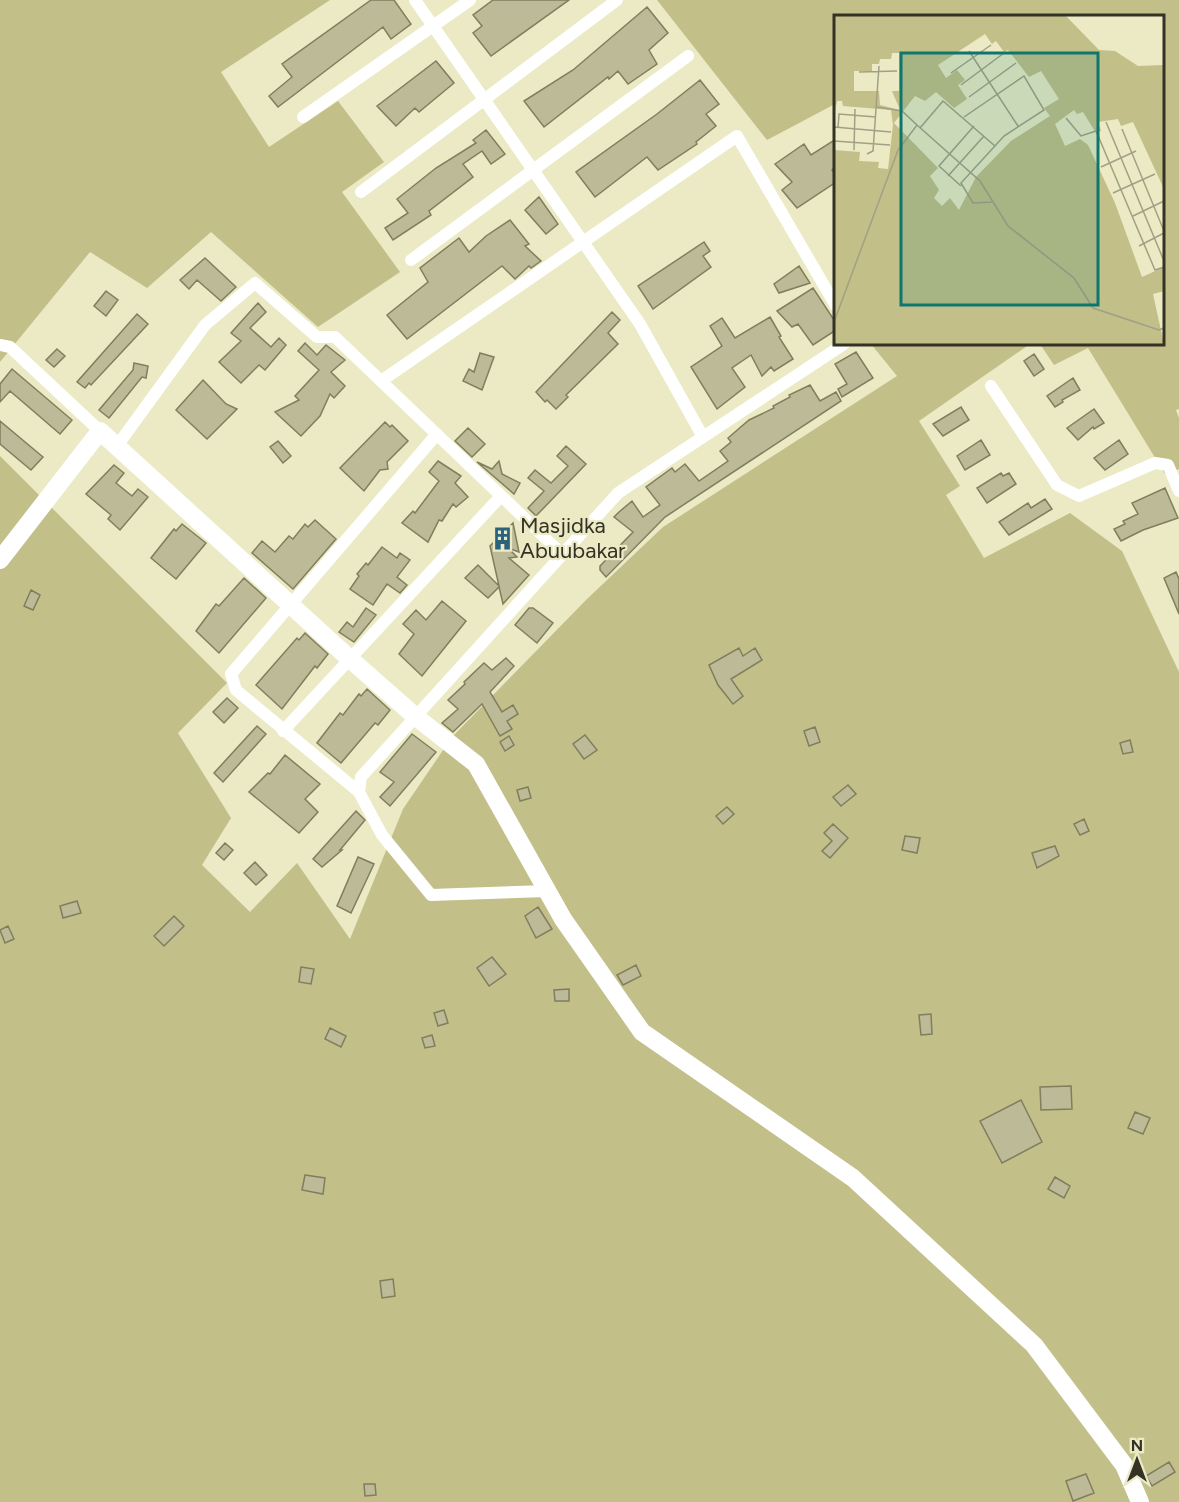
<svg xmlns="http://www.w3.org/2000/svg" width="1179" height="1502" font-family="Figtree,sans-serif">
  <rect width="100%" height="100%" fill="#ebeac5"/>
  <path fill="#c2bf89" d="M 0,0 L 330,0 L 221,72 L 269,147 L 338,101 L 384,162 L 342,192 L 400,272 L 318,327 L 211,232 L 147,288 L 90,252 L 0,362 Z
    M 657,0 L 1179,0 L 1179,409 L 1176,410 L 1179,418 L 1179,469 L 1165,474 L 1088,348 L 1054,365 L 1040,344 L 1162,344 L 1162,16 L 836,16 L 835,104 L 767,140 Z
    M 871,344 L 1030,344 L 919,421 L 960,486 L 946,495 L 984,558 L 1070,513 L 1122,551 L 1179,672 L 1179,1502 L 0,1502 L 0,456 L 227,683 L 178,733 L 231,818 L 202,865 L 250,912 L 297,863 L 350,939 L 403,809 L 452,737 L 587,599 L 663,527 L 897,376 Z"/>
  <path fill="#bcba97" stroke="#807e5d" stroke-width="1.5" d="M 371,0 L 394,0 L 411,24 L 391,39 L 383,27 L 278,107 L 269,96 L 292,77 L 282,64 Z
    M 493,0 L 569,0 L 491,56 L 473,33 L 482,26 L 473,15 Z
    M 647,7 L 668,33 L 649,50 L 657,64 L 628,84 L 618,71 L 609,79 L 608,77 L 544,127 L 524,101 L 573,70 Z
    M 436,61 L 454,83 L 419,112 L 415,108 L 396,126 L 377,106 Z
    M 700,80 L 719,104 L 706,114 L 716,126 L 696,142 L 697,144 L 658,170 L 647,157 L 595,197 L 576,172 L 657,114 Z
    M 486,130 L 505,154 L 491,164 L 482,151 L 463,164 L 473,177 L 429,211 L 431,215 L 393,240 L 385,228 L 408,213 L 397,199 L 436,168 L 476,143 L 473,140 Z
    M 836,139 L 836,166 L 832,170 L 836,175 L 836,182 L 797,208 L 782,190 L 792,182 L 775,164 L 804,144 L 811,155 Z
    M 539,197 L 558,224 L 546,234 L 525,210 Z
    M 510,220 L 529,244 L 525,246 L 541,261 L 531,268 L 529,266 L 515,279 L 502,266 L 407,339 L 387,315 L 428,282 L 420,268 L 459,238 L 469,252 L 486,236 Z
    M 704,242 L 710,251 L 703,256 L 711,267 L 653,309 L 638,286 Z
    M 205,258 L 236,287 L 221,301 L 197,280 L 189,289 L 180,280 Z
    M 799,266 L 810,283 L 779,293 L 774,284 Z
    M 813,288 L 836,323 L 836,330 L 813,345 L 798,324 L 792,327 L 777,311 Z
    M 106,291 L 118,300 L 106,316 L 94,306 Z
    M 258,303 L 266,312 L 250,328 L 271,347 L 279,338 L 286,345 L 265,370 L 259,365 L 241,383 L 219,362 L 241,341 L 231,333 Z
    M 612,312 L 620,320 L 608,333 L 618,344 L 566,395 L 568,397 L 556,409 L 547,400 L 545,402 L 536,392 Z
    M 137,314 L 148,324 L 91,385 L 89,383 L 85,388 L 77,382 Z
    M 770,317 L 781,336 L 779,337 L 793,359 L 774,371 L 771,367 L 762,376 L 751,355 L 732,368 L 745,387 L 717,409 L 691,367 L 722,346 L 710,326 L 722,318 L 735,338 Z
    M 305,343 L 317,355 L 326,345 L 345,360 L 331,372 L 345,386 L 334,398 L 330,394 L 320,416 L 301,436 L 275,412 L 299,400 L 295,396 L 319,370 L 298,351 Z
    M 57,349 L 65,356 L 54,367 L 46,360 Z
    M 856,352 L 873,378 L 842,397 L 838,389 L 847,384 L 835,364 Z
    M 480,353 L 494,357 L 482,390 L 463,381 L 469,369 L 474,372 Z
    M 1034,354 L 1044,369 L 1034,376 L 1024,361 Z
    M 134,363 L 148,366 L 146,378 L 142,377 L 109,418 L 99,410 L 133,370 Z
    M 12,369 L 72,420 L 60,434 L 10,391 L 0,402 L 0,384 Z
    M 1073,378 L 1080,390 L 1062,400 L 1063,402 L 1055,407 L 1047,396 Z
    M 203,380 L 226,404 L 237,409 L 207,439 L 176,410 Z
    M 810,385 L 820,401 L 836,392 L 841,401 L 665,517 L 606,577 L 600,570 L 600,566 L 633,532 L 614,517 L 619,512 L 632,501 L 643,517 L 660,505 L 646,487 L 672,468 L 675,472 L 685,464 L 699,481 L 728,461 L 720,451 L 731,442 L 728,438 L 749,420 L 774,408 L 773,406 L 790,397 L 789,395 Z
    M 961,407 L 969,420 L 943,436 L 933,424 Z
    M 1094,409 L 1104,423 L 1094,429 L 1093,427 L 1078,440 L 1067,428 Z
    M 0,421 L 43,457 L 31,470 L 0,444 Z
    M 385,422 L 390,427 L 392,425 L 408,441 L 387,462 L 388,469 L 380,470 L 364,491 L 340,468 Z
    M 468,428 L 485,444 L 472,457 L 455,441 Z
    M 981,440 L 990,455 L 965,470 L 957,456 Z
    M 1119,440 L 1128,454 L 1105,470 L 1094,458 Z
    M 278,441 L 291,456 L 283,463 L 270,447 Z
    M 566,446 L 586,464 L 536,516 L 528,508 L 544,491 L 528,478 L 535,470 L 551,483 L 568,466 L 557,456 Z
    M 438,461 L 461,476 L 455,483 L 468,497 L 456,507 L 453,504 L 442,521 L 439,520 L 428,542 L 402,523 L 413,511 L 415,513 L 439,481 L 429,472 Z
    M 499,461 L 502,474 L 520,483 L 514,494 L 477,462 L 492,469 Z
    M 114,465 L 124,473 L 116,483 L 132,496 L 138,489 L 148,497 L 120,530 L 108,519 L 111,515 L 86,494 Z
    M 1001,473 L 1003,476 L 1009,473 L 1016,484 L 987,503 L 977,488 Z
    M 1165,488 L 1178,518 L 1143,530 L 1121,541 L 1114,529 L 1125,524 L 1123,521 L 1138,514 L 1132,503 Z
    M 1045,499 L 1052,509 L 1009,535 L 999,522 L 1028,503 L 1031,508 Z
    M 315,520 L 336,539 L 293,589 L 252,553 L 262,541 L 275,552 L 289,536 L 293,539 L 305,524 L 308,527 Z
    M 513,523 L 519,552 L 508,548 L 517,557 L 509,558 L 529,575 L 503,604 L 499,587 L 488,598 L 465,578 L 478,565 L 499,586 L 490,546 Z
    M 182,524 L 206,543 L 176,579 L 151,558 L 174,529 L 176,531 Z
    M 382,547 L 397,558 L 400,553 L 410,560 L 397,577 L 407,585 L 400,593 L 387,584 L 373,605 L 350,589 L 359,576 L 357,574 L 366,563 L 368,565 Z
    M 1176,572 L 1179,579 L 1179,614 L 1164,578 Z
    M 244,578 L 266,598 L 219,653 L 196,631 L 216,604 L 219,606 Z
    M 31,590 L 40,595 L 33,610 L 24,606 Z
    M 442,601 L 466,621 L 422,676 L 399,654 L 414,634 L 403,624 L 416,610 L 426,620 Z
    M 366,608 L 376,615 L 354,642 L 339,632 L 347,622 L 353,627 Z
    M 529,608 L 533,608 L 553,623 L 537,643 L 515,625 Z
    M 305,633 L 328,654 L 317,668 L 315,666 L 282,709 L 256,685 L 297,638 L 299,640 Z
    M 739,648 L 743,656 L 755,648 L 762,660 L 731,679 L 743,696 L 733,704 L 718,685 L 709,665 Z
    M 506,658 L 514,666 L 490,692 L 502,712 L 513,705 L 518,714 L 507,721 L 512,729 L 500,736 L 482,704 L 453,732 L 442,723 L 458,709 L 448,700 L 465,684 L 464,682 L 484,663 L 492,670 Z
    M 367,689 L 390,710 L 378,725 L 375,723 L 341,763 L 317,743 L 340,713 L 343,715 L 359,694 L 361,696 Z
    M 227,698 L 238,708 L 224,723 L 213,712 Z
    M 257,726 L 266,734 L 223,782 L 214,773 Z
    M 815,727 L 820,742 L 809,746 L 804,731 Z
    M 412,734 L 436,752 L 390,806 L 380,797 L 394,782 L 380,772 Z
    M 585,735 L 597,750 L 584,759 L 573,744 Z
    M 509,736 L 514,745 L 505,751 L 500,742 Z
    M 1130,740 L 1133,752 L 1123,754 L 1120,743 Z
    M 285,755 L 320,784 L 305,799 L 318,812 L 299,833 L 249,792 L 268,773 L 270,774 Z
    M 848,785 L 856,794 L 841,806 L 833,797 Z
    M 528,787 L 531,798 L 520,801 L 517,790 Z
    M 727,807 L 734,814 L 723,824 L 716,816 Z
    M 356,811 L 365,820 L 340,850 L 342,850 L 322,867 L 313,859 Z
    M 1084,819 L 1089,831 L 1080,835 L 1074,824 Z
    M 833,824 L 848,838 L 830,858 L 822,851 L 832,841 L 824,833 Z
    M 905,836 L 920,838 L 917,853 L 902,850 Z
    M 225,843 L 233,850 L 224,860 L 216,853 Z
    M 1055,846 L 1059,856 L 1037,868 L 1032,853 Z
    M 358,857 L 374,864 L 351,913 L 337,906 Z
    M 255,862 L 267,875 L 256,885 L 244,873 Z
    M 77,901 L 81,913 L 63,918 L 60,906 Z
    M 538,907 L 552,929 L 536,938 L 525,916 Z
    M 174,916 L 184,926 L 164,946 L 154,936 Z
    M 8,926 L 14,939 L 5,943 L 0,930 Z
    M 492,957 L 506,974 L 489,986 L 477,968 Z
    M 636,965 L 641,976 L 623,985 L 617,975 Z
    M 301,967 L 314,969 L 311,984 L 299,982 Z
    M 569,989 L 569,1001 L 555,1001 L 554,990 Z
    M 444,1010 L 448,1023 L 438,1026 L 434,1013 Z
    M 931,1014 L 932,1034 L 921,1035 L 919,1015 Z
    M 330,1028 L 346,1036 L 341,1047 L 325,1039 Z
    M 432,1035 L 435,1046 L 425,1048 L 422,1038 Z
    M 1071,1086 L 1072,1109 L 1041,1110 L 1040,1087 Z
    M 1021,1100 L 1042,1142 L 1002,1163 L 980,1121 Z
    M 1135,1112 L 1150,1118 L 1143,1134 L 1128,1128 Z
    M 305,1175 L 325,1178 L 323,1194 L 302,1190 Z
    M 1055,1177 L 1070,1186 L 1064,1198 L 1048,1189 Z
    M 393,1279 L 395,1296 L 382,1298 L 380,1281 Z
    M 1169,1462 L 1175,1472 L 1152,1486 L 1146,1476 Z
    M 1086,1474 L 1094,1493 L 1073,1501 L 1066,1481 Z
    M 364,1484 L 375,1484 L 376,1495 L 365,1496 Z"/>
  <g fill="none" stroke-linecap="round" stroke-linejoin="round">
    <path stroke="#fff" stroke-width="12" d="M 415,0 L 640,324 L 703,437
      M 303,117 L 470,0
      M 361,192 L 617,0
      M 411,260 L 688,56
      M 0,345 L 10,347 L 100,431
      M 381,381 L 737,136 L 836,306
      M 991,386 L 1057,485 L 1079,496 L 1155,463 L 1168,465 L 1179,491
      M 117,446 L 205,325 L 255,283 L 317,337 L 335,337 L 563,555
      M 283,731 L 501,496
      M 359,792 L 236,690 L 231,674 L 437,434
      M 547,891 L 431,895 L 382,835 L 359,792 L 361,777 L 618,493 L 844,344"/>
    <path stroke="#fff" stroke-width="18" d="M 0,560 L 100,431 L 350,659 L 416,717 L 476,764 L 563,919 L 642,1032 L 853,1178 L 1034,1345 L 1124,1465 L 1140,1502"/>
  </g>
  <defs>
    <symbol id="building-bare" viewBox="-9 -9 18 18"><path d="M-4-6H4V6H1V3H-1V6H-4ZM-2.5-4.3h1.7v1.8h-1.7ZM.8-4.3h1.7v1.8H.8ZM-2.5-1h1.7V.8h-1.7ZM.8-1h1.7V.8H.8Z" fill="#2b627c" stroke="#ebeac5" stroke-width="2.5" paint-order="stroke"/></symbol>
  </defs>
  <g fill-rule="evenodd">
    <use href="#building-bare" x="486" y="522" width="33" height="33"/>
  </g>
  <g text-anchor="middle" stroke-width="4.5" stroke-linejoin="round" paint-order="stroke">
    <g font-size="22" fill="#333224" stroke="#ebeac5" text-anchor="start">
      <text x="520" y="533">Masjidka<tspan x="520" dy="25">Abuubakar</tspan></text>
    </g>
  </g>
  <g transform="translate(834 15)">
    <rect width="330" height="330" fill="#ebeac5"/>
    <path d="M 0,1 L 232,1 L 265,35 L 281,36 L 304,51 L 330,50 L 330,174 L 299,107 L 287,111 L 284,104 L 264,107 L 267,116 L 262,118 L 249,97 L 243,99 L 240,95 L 221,109 L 231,131 L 246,124 L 254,130 L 281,188 L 308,262 L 330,252 L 330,276 L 319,279 L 330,329 L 0,329 L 0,135 L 26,137 L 25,146 L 45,147 L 44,153 L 54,154 L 59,110 L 57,95 L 9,91 L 8,86 L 3,86 L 0,100 ZM 151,19 L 158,29 L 162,26 L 170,37 L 174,35 L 195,62 L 207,56 L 225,84 L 210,93 L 216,101 L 177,126 L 142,162 L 125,195 L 116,183 L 108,191 L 100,183 L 105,175 L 96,161 L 104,153 L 60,108 L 81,81 L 91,86 L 102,77 L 120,93 L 133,84 L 124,70 L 131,65 L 123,55 L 112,63 L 104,50 ZM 58,38 L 65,38 L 65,76 L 58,76 L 66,95 L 46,90 L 45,76 L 20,76 L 20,56 L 38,56 L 38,49 L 45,49 L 46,44 L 57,44 Z" fill="#c2bf89" fill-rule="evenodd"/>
    <path fill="none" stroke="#a1a085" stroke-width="1.5" d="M 135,36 L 184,111M 25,57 L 63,56M 117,58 L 157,30M 127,70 L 170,38M 135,82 L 182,48M 43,92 L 68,96 L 83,110M 130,102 L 190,61 L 210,95 L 170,121 L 127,168 L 139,188 L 158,187M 232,103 L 247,121 L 262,116 L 321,255 L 330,252M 272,107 L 330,246M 0,112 L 57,117M 4,113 L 5,99 L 42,102M 86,113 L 109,86 L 161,131M 288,114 L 330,216M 0,126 L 56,130M 20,135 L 21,94M 33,139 L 39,136 L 45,51M 267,152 L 302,136M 114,161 L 150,121M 127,171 L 105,151 L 140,111M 279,178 L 321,159M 299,201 L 330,186M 305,231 L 330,218M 0,307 L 64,135 L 83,110 L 146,166 L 174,211 L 240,263 L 259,293 L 325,315 L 330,313"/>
    <path fill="#0f766e" fill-opacity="0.15" stroke="#0f766e" stroke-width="3" d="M 67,38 L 264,38 L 264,290 L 67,290 Z"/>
    <rect width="330" height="330" fill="none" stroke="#333224" stroke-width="3"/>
  </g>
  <g transform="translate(1137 1460)" stroke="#ebeac5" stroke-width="4.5" paint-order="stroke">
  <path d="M0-4.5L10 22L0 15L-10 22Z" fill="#333224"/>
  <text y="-9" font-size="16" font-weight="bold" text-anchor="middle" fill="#333224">N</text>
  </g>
</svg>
